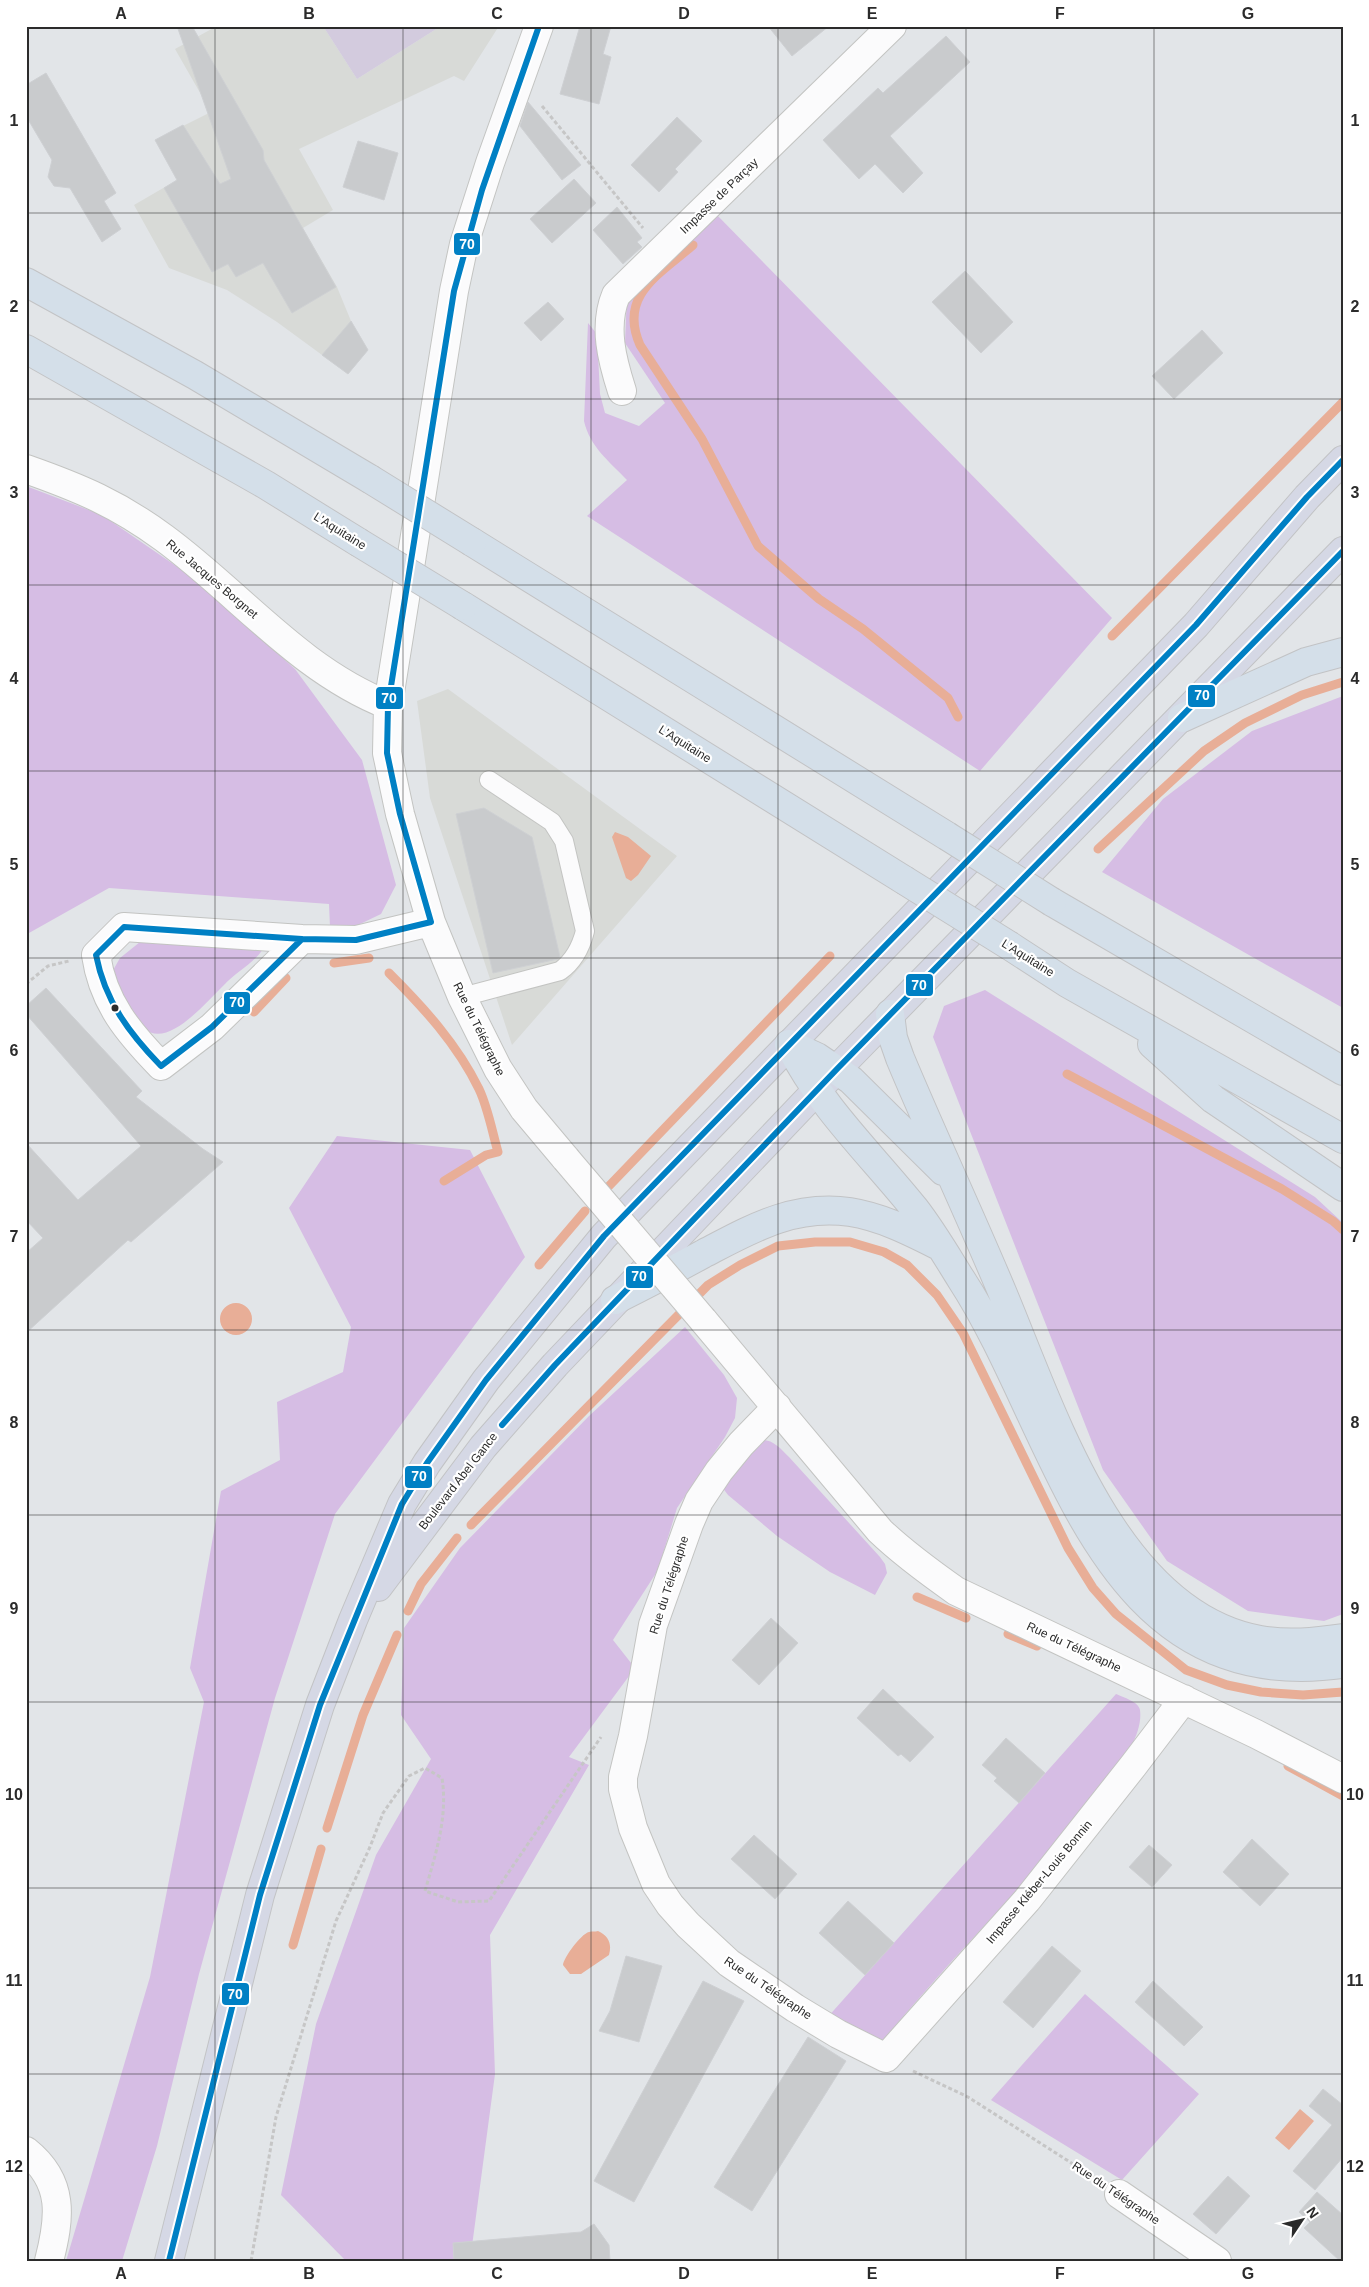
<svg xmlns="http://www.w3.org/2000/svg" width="1369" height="2287" font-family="Helvetica,sans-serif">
  <rect width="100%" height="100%" fill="#e2e5e8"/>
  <path fill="#d8dad7" d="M 217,26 L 323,26 L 357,79 L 441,26 L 499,26 L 464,81 L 454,76 L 299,149 L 333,210 L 303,228 L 337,287 L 351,321 L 368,350 L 348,374 L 277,322 L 227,290 L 169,268 L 134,205 L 177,180 L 155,140 L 211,112 L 175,49 Z
    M 448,689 L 677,856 L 512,1045 L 430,798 L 417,701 Z"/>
  <path fill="#d6bde4" d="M 715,213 L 1112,618 L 980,771 L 587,516 L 627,480 C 609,461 590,447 584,421 L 588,323 L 597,334 L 600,394 L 605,413 L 639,426 L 665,403 L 625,343 L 627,293 Z
    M 26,486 L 102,515 L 192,577 L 295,669 L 362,760 L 396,885 L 381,914 L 358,925 L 330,927 L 329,904 L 109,888 L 29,933 L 26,930 Z
    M 1343,696 L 1343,1008 L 1102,872 L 1163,799 L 1252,731 Z
    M 140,942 L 263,949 C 254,963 236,972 224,985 C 208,1000 167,1051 144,1028 C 140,1024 137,1017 133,1012 C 123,999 116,988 112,972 L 120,958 Z
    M 985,990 L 1315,1197 L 1343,1223 L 1343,1614 L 1324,1621 L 1248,1611 L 1167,1561 L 1103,1470 L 933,1037 L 944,1006 Z
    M 337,1136 L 470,1150 L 525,1257 L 335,1514 L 275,1698 L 199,1974 L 157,2146 L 122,2261 L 66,2261 L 150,1977 L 204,1702 L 190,1668 L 221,1491 L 280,1460 L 277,1402 L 343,1372 L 351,1327 L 289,1208 Z
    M 685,1327 L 724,1375 L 737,1398 L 735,1418 L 725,1437 L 677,1508 L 658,1570 L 613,1640 L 635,1668 L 569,1757 L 589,1765 L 490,1935 L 495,2074 L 470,2261 L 346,2261 L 281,2195 L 316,2024 L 376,1855 L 431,1759 L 401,1715 L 404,1628 L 460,1548 L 589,1416 Z
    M 761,1440 C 773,1439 781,1449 789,1457 L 880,1557 L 885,1564 L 887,1573 L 875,1595 L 830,1572 L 777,1536 L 728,1495 L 722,1487 Z
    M 1116,1694 C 1123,1697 1139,1702 1140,1710 C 1143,1732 1125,1759 1112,1776 C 1045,1868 960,1946 888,2035 L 881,2041 L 826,2019 Z
    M 1085,1994 L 1199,2094 L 1122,2180 L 991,2100 Z"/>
  <path fill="#d3cbde" d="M 323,26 L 441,26 L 357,79 Z"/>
  <path fill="#e8ae97" d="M 615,832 L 628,837 L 651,856 L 638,875 L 631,881 L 626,878 L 612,837 Z
    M220 1319a16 16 0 1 1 32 0a16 16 0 1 1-32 0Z
    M 598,1931 C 609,1936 612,1944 609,1955 L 581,1974 L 570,1974 L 563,1965 C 564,1957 581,1934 589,1932 C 592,1931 595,1932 598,1931 Z
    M 1300,2109 L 1314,2121 L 1289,2150 L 1275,2138 Z"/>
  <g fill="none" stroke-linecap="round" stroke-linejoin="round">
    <path stroke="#e8ae97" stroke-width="9" d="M 693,245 C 660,274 618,295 640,345 L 702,439 L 758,546 L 819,599 L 863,629 L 948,698 L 958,717
      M 1112,636 L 1343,402
      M 1098,849 L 1204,751 L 1245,723 L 1302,695 L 1343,682
      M 334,963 L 369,958
      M 389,973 C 424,1008 457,1044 479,1089 C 488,1108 492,1131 498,1152 L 486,1155 L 444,1181
      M 254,1012 L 286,978
      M 1067,1074 L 1282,1189 L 1333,1221 L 1343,1230
      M 609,1186 L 830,956
      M 539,1265 L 585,1211
      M 471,1525 L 708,1285 L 740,1265 L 778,1246 L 815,1242 L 850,1242 L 884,1252 L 907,1265 L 937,1295 L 963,1333 L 1068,1548 L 1093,1588 L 1116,1614 L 1186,1670 L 1227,1685 L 1261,1692 L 1303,1695 L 1343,1692
      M 917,1597 L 966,1618
      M 408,1611 L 421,1584 L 457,1538
      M 1008,1634 L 1037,1646
      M 1288,1766 L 1343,1796
      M 327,1828 L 363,1715 L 397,1635
      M 293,1945 L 321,1849"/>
  </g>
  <path fill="#c9cbcd" stroke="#ced0d3" d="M 177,26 L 192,26 L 263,150 L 264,160 L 336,287 L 292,313 L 263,263 L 236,277 L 228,264 L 212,272 L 164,188 L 177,180 L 155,140 L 183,125 L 220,184 L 231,179 Z
    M 580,26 L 611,26 L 603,54 L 611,57 L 599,104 L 560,94 Z
    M 768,26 L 829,26 L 792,56 Z
    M 946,36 L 970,62 L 890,136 L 923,173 L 903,193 L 875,164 L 859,179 L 823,140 L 878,88 L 883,93 Z
    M 46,73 L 116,193 L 104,201 L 121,229 L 102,242 L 70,188 L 54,186 L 48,177 L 52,160 L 26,116 L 26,85 Z
    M 528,102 L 581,165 L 562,180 L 520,126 Z
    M 677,117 L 702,141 L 675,169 L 678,172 L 659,192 L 631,165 Z
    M 358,141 L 398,153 L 384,200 L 343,187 Z
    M 574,179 L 596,203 L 552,243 L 530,219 Z
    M 617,207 L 642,238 L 637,242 L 642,247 L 623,264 L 593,230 Z
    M 965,271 L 1013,322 L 981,353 L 932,302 Z
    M 548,302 L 564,319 L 541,341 L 524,323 Z
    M 351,321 L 368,350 L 348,374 L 322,355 Z
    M 1202,330 L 1223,353 L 1174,399 L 1152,376 Z
    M 484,808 L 532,837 L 560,957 L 558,959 L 493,973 L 456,814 Z
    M 46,988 L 142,1091 L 136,1097 L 203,1149 L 223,1162 L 131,1242 L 128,1240 L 26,1333 L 26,1253 L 43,1238 L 26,1220 L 26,1143 L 78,1200 L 141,1146 L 26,1014 L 26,1006 Z
    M 771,1618 L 798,1643 L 759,1685 L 732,1660 Z
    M 883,1689 L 934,1737 L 910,1762 L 901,1754 L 898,1756 L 857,1718 Z
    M 1006,1738 L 1045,1773 L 1019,1803 L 994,1781 L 997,1778 L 982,1765 Z
    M 754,1835 L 797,1874 L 775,1899 L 731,1859 Z
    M 1252,1839 L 1289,1874 L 1260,1906 L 1223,1872 Z
    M 1149,1845 L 1172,1865 L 1152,1887 L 1129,1867 Z
    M 848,1901 L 894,1943 L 865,1975 L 819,1933 Z
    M 1052,1946 L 1081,1971 L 1033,2028 L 1003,2002 Z
    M 626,1956 L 662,1966 L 639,2042 L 599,2031 L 610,2011 Z
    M 703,1981 L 744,2001 L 634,2202 L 594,2181 Z
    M 1153,1981 L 1203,2027 L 1184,2046 L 1135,2002 Z
    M 808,2037 L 846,2061 L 752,2211 L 714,2187 Z
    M 1323,2089 L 1343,2105 L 1343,2157 L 1315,2190 L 1293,2171 L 1332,2125 L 1309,2106 Z
    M 1228,2176 L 1250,2196 L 1216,2234 L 1193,2214 Z
    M 1317,2192 L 1343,2215 L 1343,2261 L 1340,2261 L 1304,2228 L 1310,2222 L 1299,2212 Z
    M 594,2224 L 609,2245 L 610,2261 L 454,2261 L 453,2243 L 581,2232 Z"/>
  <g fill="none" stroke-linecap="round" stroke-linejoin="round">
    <defs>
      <path id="service" d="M 462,997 L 560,971 C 574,961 581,947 585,931 L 564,841 L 552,822 L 489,780"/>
      <path id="minor" d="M 539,26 L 490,163 L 464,244 L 454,291 L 388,705 L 387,753 L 400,814 L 431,922 L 462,997 L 498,1069 L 524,1109 L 566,1159
        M 622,391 C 612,360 603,326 616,295 L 892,26
        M 26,469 C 80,488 118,504 164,538 C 239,593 299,670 388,705
        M 302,939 L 212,1027 L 161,1066 C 129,1033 103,1003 96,955 L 124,927 L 302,939 L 356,940 L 431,922
        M 703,1320 L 880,1531 C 904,1554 929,1572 956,1591 L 1256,1734 L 1343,1779
        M 777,1407 L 741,1444 L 719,1471 L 699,1501 L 689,1524 L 653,1625 L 633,1736 L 623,1777 L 623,1789 L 633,1828 L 656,1884 L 670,1905 L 688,1925 L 729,1963 L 795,2008 L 838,2034 L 886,2058 L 1027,1900 L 1133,1766 L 1184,1699
        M 26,2151 C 65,2182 60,2218 49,2261
        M 1119,2194 L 1217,2261"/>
      <path id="primary" d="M 378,1587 L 483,1447 L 555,1365 L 837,1069 L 1343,551
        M 169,2261 L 260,1895 L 320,1705 L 353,1620 L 402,1504 L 427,1463 L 486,1380 L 604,1236 L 1196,625 L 1307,497 L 1343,460"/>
      <path id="motorway" d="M 26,282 L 195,375 L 370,479
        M 26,349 L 266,485 L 358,542
        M 472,542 L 947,836
        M 463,606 L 904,880
        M 1182,718 L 1306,662 L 1343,652
        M 1052,902 L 1343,1071
        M 1010,946 L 1067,983 L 1343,1139
        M 890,1014 L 893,1038 L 900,1058 C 933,1137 970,1215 1003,1294 C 1052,1411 1115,1614 1260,1640 C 1288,1645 1315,1642 1343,1638
        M 789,1044 C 822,1109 870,1153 915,1209 C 932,1231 946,1255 961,1279 C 1062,1434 1097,1698 1343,1664
        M 789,1044 L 817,1057 L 851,1080 L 943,1171
        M 1152,1044 L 1213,1099 L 1343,1187
        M 615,1300 C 645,1285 674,1270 703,1254 C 751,1229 793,1204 850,1212 C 882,1217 911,1232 939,1246"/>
    </defs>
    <use href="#service" stroke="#c3c4c2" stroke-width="20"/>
    <use href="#minor" stroke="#c3c4c2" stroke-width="30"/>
    <use href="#primary" stroke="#c2c3c5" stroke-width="30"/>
    <use href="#motorway" stroke="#c2c3c5" stroke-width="30"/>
    <path stroke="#c6c6c6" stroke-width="3" stroke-dasharray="4 2.5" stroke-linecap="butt" d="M 542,106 L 643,228
      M 26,984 L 48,966 L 69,961
      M 913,2071 L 968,2097 L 1095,2178
      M 251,2261 L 276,2117 L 336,1921 L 370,1847 L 383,1813 L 409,1776 L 425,1768 L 442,1778 C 448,1817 436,1853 425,1891 L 458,1902 L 489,1901 L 601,1737"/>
    <use href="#service" stroke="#fbfbfc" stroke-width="18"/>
    <use href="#minor" stroke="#fbfbfc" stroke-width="28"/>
    <use href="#primary" stroke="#d5d8e5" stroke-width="28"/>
    <use href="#motorway" stroke="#d4dfe9" stroke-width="28"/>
    <defs>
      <path id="minor-bridge" d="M 566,1159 L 703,1320"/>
      <path id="motorway-bridge" d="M 370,479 L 472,542
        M 358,542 L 463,606
        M 947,836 L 1052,902
        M 904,880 L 1010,946"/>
    </defs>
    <use href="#minor-bridge" stroke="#c3c4c2" stroke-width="30" stroke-linecap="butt"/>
    <use href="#motorway-bridge" stroke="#c2c3c5" stroke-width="30" stroke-linecap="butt"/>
    <use href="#minor-bridge" stroke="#fbfbfc" stroke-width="28"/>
    <use href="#motorway-bridge" stroke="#d4dfe9" stroke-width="28"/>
    <defs>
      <path id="bus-1" d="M 431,922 L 400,814 L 387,753 L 388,705 L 454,291 L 482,190 L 539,26
        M 124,927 L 302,939 L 212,1027 L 161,1066 C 129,1033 105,1001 96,955 Z
        M 302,939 L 356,940 L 431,922
        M 502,1425 L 555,1365 L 837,1069 L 1343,551
        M 169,2261 L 260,1895 L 320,1705 L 402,1504 L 427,1463 L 486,1380 L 604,1236 L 1196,625 L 1307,497 L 1343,460"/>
    </defs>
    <use href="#bus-1" stroke="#fff" stroke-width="10"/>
    <use href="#bus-1" stroke="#0080c4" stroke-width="6"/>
  </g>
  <path fill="none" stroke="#2b2b2b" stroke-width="1" stroke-opacity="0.55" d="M 215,26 L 215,2261M 403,26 L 403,2261M 591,26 L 591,2261M 778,26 L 778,2261M 966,26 L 966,2261M 1154,26 L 1154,2261M 26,213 L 1343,213M 26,399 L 1343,399M 26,585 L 1343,585M 26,771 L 1343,771M 26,958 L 1343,958M 26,1143 L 1343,1143M 26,1330 L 1343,1330M 26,1515 L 1343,1515M 26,1702 L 1343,1702M 26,1888 L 1343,1888M 26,2074 L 1343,2074"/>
  <circle fill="#2b2b2b" stroke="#fff" stroke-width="2" cx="115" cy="1008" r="4.5"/>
  <g text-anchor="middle" stroke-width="4.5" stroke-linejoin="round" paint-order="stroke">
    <g font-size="12" fill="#2b2b2b" stroke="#fff">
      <text transform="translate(719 196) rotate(-44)" y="4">Impasse de Parçay</text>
      <text transform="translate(340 531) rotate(32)" y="4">L'Aquitaine</text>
      <text transform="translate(212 579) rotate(40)" y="4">Rue Jacques Borgnet</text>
      <text transform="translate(685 744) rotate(32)" y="4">L'Aquitaine</text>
      <text transform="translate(1028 958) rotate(32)" y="4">L'Aquitaine</text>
      <text transform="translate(479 1029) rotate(64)" y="4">Rue du Télégraphe</text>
      <text transform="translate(458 1481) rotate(-52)" y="4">Boulevard Abel Gance</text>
      <text transform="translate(669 1585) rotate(-72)" y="4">Rue du Télégraphe</text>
      <text transform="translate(1074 1647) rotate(25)" y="4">Rue du Télégraphe</text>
      <text transform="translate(1039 1882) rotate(-50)" y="4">Impasse Kléber-Louis Bonnin</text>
      <text transform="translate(768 1988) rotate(34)" y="4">Rue du Télégraphe</text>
      <text transform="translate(1116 2193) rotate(34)" y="4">Rue du Télégraphe</text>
    </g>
  </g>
  <g stroke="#fff" stroke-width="2">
    <rect x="453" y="232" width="28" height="24" rx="5" fill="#0080c4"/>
    <rect x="1187" y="684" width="29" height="24" rx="5" fill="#0080c4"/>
    <rect x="375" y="686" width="29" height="24" rx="5" fill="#0080c4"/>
    <rect x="905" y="973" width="29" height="24" rx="5" fill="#0080c4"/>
    <rect x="223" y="991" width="28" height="24" rx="5" fill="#0080c4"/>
    <rect x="625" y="1265" width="29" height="24" rx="5" fill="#0080c4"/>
    <rect x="404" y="1465" width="29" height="24" rx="5" fill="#0080c4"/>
    <rect x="221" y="1982" width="29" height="24" rx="5" fill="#0080c4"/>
  </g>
  <g font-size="14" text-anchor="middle" font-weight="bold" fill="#fff">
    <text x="467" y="249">70</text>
    <text x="1202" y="700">70</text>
    <text x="389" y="703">70</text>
    <text x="919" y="990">70</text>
    <text x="237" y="1007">70</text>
    <text x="639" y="1281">70</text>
    <text x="419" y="1481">70</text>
    <text x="235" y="1999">70</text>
  </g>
  <rect width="1369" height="2287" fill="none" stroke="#ffffff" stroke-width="55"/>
  <g transform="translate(1302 2220) rotate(55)" stroke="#ffffff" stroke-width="4" paint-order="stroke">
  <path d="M0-4L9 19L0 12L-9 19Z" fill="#2b2b2b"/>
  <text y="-8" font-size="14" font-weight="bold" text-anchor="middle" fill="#2b2b2b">N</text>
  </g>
  <rect x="28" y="28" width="1314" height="2232" fill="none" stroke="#2b2b2b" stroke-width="2"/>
  <g font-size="16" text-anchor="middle" font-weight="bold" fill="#2b2b2b">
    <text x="121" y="19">A</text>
    <text x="309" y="19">B</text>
    <text x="497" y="19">C</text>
    <text x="684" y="19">D</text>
    <text x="872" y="19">E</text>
    <text x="1060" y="19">F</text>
    <text x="1248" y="19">G</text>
    <text x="14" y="126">1</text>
    <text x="1355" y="126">1</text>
    <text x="14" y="312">2</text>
    <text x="1355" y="312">2</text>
    <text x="14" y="498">3</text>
    <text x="1355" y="498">3</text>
    <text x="14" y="684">4</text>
    <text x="1355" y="684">4</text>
    <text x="14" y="870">5</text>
    <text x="1355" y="870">5</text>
    <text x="14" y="1056">6</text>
    <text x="1355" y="1056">6</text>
    <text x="14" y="1242">7</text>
    <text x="1355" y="1242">7</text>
    <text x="14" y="1428">8</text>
    <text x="1355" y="1428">8</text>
    <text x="14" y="1614">9</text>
    <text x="1355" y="1614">9</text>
    <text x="14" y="1800">10</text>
    <text x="1355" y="1800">10</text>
    <text x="14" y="1986">11</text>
    <text x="1355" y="1986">11</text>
    <text x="14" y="2172">12</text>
    <text x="1355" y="2172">12</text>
    <text x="121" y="2279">A</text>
    <text x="309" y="2279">B</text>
    <text x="497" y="2279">C</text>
    <text x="684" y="2279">D</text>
    <text x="872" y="2279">E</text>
    <text x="1060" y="2279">F</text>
    <text x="1248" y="2279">G</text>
  </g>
</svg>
